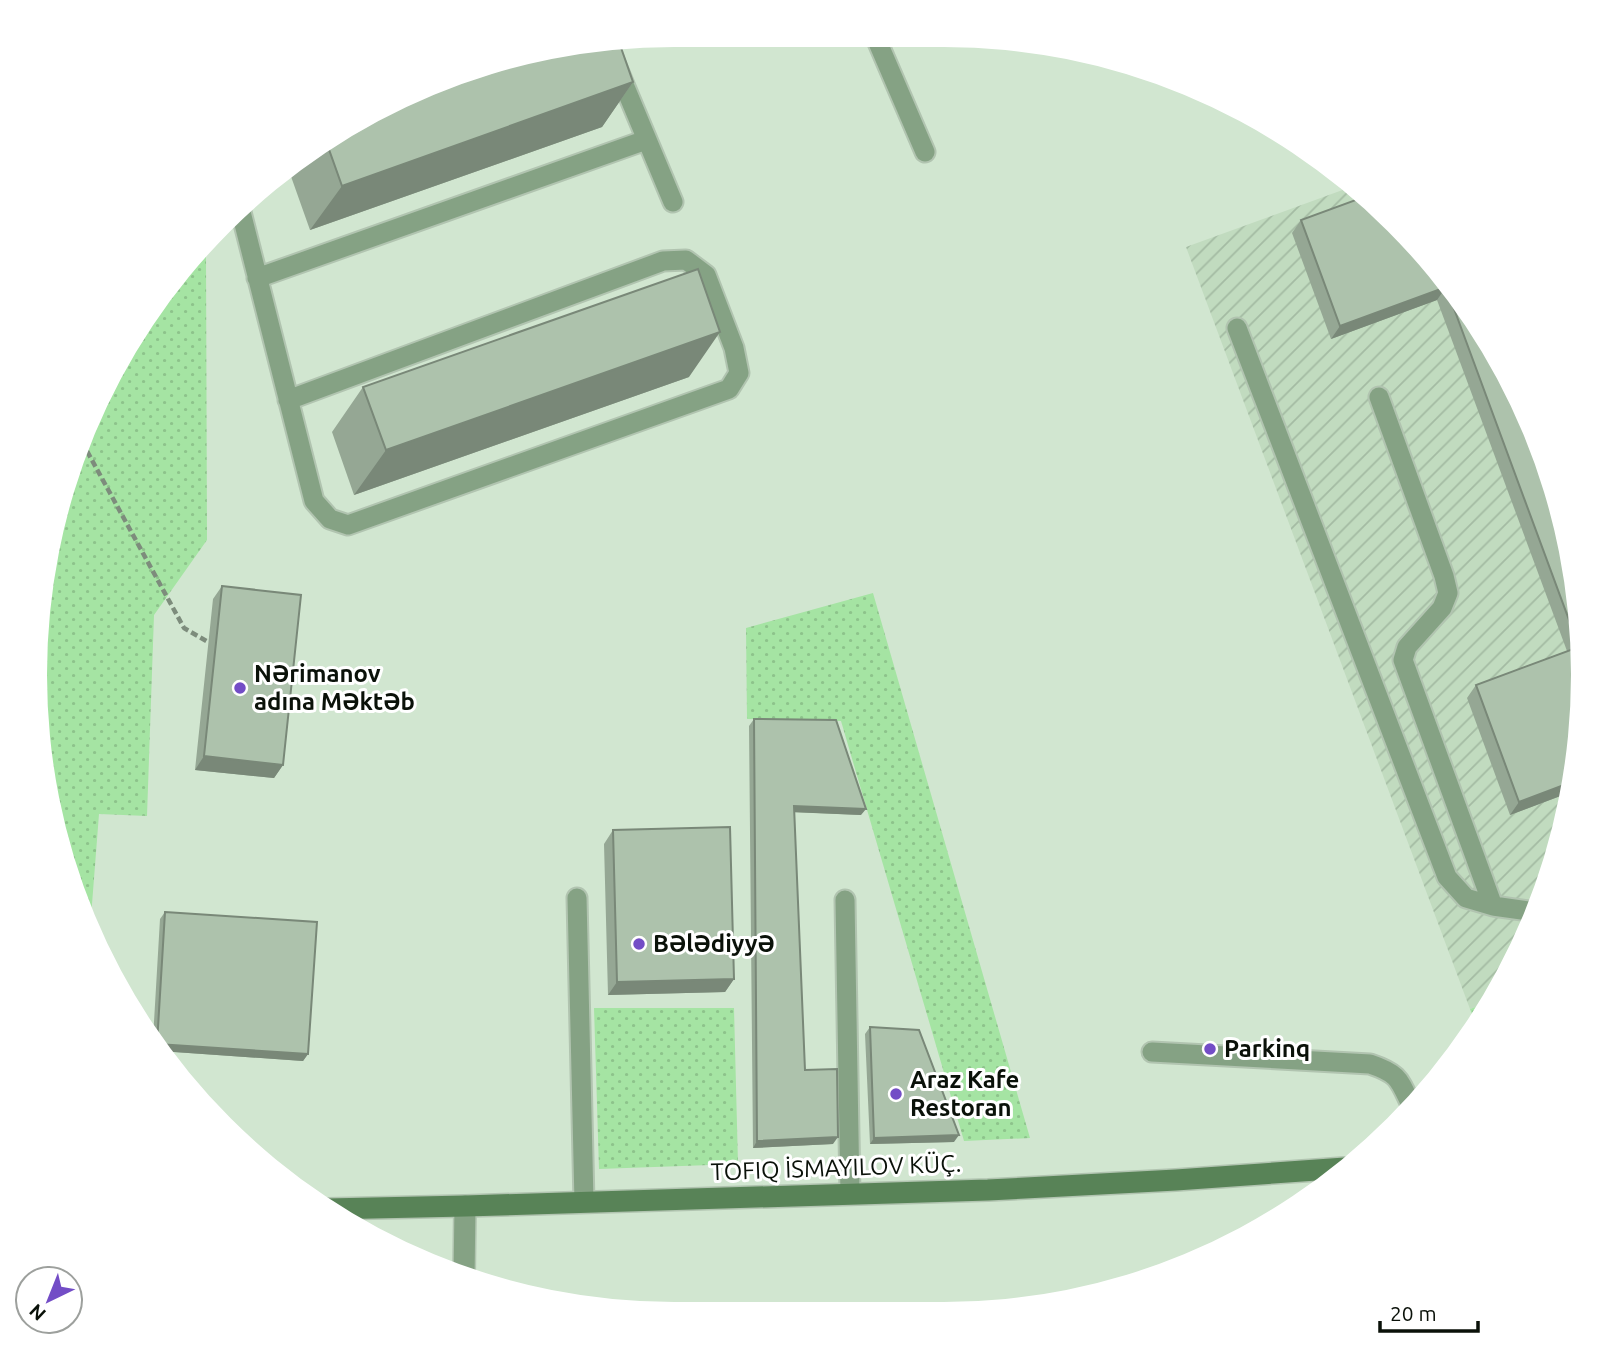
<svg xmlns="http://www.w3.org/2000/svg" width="1618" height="1349" font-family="Ubuntu,sans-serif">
  <defs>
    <pattern id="industrial-furrows" width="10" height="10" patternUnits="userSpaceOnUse" patternTransform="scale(1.75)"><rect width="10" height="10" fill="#c1dbbf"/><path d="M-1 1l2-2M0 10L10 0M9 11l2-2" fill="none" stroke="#a4bba3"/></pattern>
    <pattern id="green-dots" width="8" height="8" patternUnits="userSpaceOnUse" patternTransform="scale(1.75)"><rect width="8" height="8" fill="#a5e4a3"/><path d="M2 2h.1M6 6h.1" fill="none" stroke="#8dc38b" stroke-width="1.8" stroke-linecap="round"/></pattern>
  </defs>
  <rect width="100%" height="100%" fill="#d1e6d0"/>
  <path fill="url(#industrial-furrows)" d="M 1348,188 L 1396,223 L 1475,320 L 1583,674 L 1571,799 L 1534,919 L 1490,1002 L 1470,1009 L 1186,247 Z"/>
  <path fill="url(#green-dots)" d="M 200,254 L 206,254 L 207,540 L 154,615 L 147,816 L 99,814 L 90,930 L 84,920 L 47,799 L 36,632 L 69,469 L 143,320 Z
    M 873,593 L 1030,1138 L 964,1141 L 841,721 L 747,719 L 746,628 Z
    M 1490,1002 L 1477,1027 L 1470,1009 Z
    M 594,1008 L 734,1008 L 738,1164 L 599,1169 Z"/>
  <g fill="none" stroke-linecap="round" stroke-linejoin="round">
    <defs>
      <path id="lane" d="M 876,38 L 925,152
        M 607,44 L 673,202
        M 240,208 L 314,501 L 330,519 L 348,525 L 729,389 L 739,373 L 734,348 L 706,275 L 686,260 L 663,261 L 288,400
        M 257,278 L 646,140
        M 1237,328 L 1447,877 L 1466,898 L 1493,906 L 1536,912
        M 1379,397 L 1444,576 L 1448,593 L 1442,608 L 1407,647 L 1403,660 L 1493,906
        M 577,898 L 584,1202
        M 845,900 L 850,1194
        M 1152,1052 L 1370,1064 C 1400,1074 1399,1080 1412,1107"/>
      <path id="street" d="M 464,1278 L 465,1206"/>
      <path id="secondary" d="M 327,1209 L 465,1206 L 988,1190 L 1176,1180 L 1345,1168"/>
    </defs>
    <use href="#lane" stroke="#b1c4b0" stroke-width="23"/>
    <use href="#street" stroke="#b1c4b0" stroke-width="24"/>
    <use href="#secondary" stroke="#b1c4b0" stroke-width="24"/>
    <path stroke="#7d8c7c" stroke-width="4.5" stroke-dasharray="7 3.5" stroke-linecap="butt" d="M 82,442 L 184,628 L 208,642"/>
    <use href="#lane" stroke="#85a284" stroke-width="19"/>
    <use href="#street" stroke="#85a284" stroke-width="21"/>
    <use href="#secondary" stroke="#588357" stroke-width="21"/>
  </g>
  <path fill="#95a794" d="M 633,82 L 602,127 L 310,230 L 288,168 L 355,120 Z
    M 1301,220 L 1396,223 L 1475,320 L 1571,549 L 1583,674 L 1571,792 L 1510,815 L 1467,698 L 1476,685 L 1567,651 L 1437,300 L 1331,339 L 1292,233 Z
    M 689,377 L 354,495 L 332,432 L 363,387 Z
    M 222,586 L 283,765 L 274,778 L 195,770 L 213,599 Z
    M 754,719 L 861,815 L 794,812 L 805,1070 L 833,1144 L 753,1148 L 749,726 Z
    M 613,830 L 734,979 L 725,992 L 608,995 L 604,844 Z
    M 165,912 L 308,1054 L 303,1061 L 160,1051 L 153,1039 L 160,919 Z
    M 870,1027 L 954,1142 L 870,1144 L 865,1034 Z"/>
  <path fill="#798878" d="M 633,82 L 602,127 L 310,230 L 342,186 Z
    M 1446,287 L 1437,300 L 1331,339 L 1340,326 Z
    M 720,332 L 689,377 L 354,495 L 386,450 Z
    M 204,756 L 283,765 L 274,778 L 195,770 Z
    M 1572,782 L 1571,792 L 1510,815 L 1519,802 Z
    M 794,806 L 866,809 L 861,815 L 789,812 Z
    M 734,979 L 725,992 L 608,995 L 617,982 Z
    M 157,1044 L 308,1054 L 303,1061 L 160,1051 Z
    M 959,1135 L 954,1142 L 870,1144 L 874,1138 Z
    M 838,1137 L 833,1144 L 753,1148 L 757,1141 Z"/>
  <path fill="#adc2ac" stroke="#798878" stroke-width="2" d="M 619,42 L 633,82 L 342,186 L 326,141 L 355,120 L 509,57 Z
    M 1361,198 L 1396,223 L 1475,320 L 1534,429 L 1571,549 L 1583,674 L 1572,782 L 1519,802 L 1476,685 L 1579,647 L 1446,287 L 1340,326 L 1301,220 Z
    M 698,269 L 720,332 L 386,450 L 363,387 Z
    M 222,586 L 301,595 L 283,765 L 204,756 Z
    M 754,719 L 836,720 L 866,809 L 794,806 L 805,1070 L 837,1069 L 838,1137 L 757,1141 Z
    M 730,827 L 734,979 L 617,982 L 613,830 Z
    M 165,912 L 317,922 L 308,1054 L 157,1044 Z
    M 870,1027 L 919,1030 L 959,1135 L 874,1138 Z"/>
  <g fill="#734dc6" stroke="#fff" stroke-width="2.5">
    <circle cx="240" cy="688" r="7"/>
    <circle cx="639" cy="944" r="7"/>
    <circle cx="1210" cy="1049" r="7"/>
    <circle cx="896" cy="1094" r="7"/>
  </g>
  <g text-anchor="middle" stroke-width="6" stroke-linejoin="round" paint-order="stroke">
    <g font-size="24" font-weight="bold" fill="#0a1109" stroke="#fff" text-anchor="start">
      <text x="254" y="682">Nərimanov<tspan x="254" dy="28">adına Məktəb</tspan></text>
      <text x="653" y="952">Bələdiyyə</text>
      <text x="1224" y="1057">Parkinq</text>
      <text x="910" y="1088">Araz Kafe<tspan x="910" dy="28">Restoran</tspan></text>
    </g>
    <g font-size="24" fill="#0a1109" stroke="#fff">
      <text transform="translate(836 1168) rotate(-2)" y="8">TOFIQ İSMAYILOV KÜÇ.</text>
    </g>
  </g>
  <path d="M0 0H1618V1349H0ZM674 47H944A627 627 0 0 1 1571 674V675A627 627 0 0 1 944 1302H674A627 627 0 0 1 47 675V674A627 627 0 0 1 674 47Z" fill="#fff" fill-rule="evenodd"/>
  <g transform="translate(49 1300) rotate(223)"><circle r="33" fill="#ffffff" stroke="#9da09d" stroke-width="2"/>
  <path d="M0-5L12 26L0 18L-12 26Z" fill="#734dc6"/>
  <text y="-10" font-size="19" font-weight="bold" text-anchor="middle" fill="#0a1109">N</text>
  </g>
  <path d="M1380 1321v10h98v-10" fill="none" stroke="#0a1109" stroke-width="3.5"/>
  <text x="1390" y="1321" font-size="21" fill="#0a1109" stroke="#ffffff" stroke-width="5" paint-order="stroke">20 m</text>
</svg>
